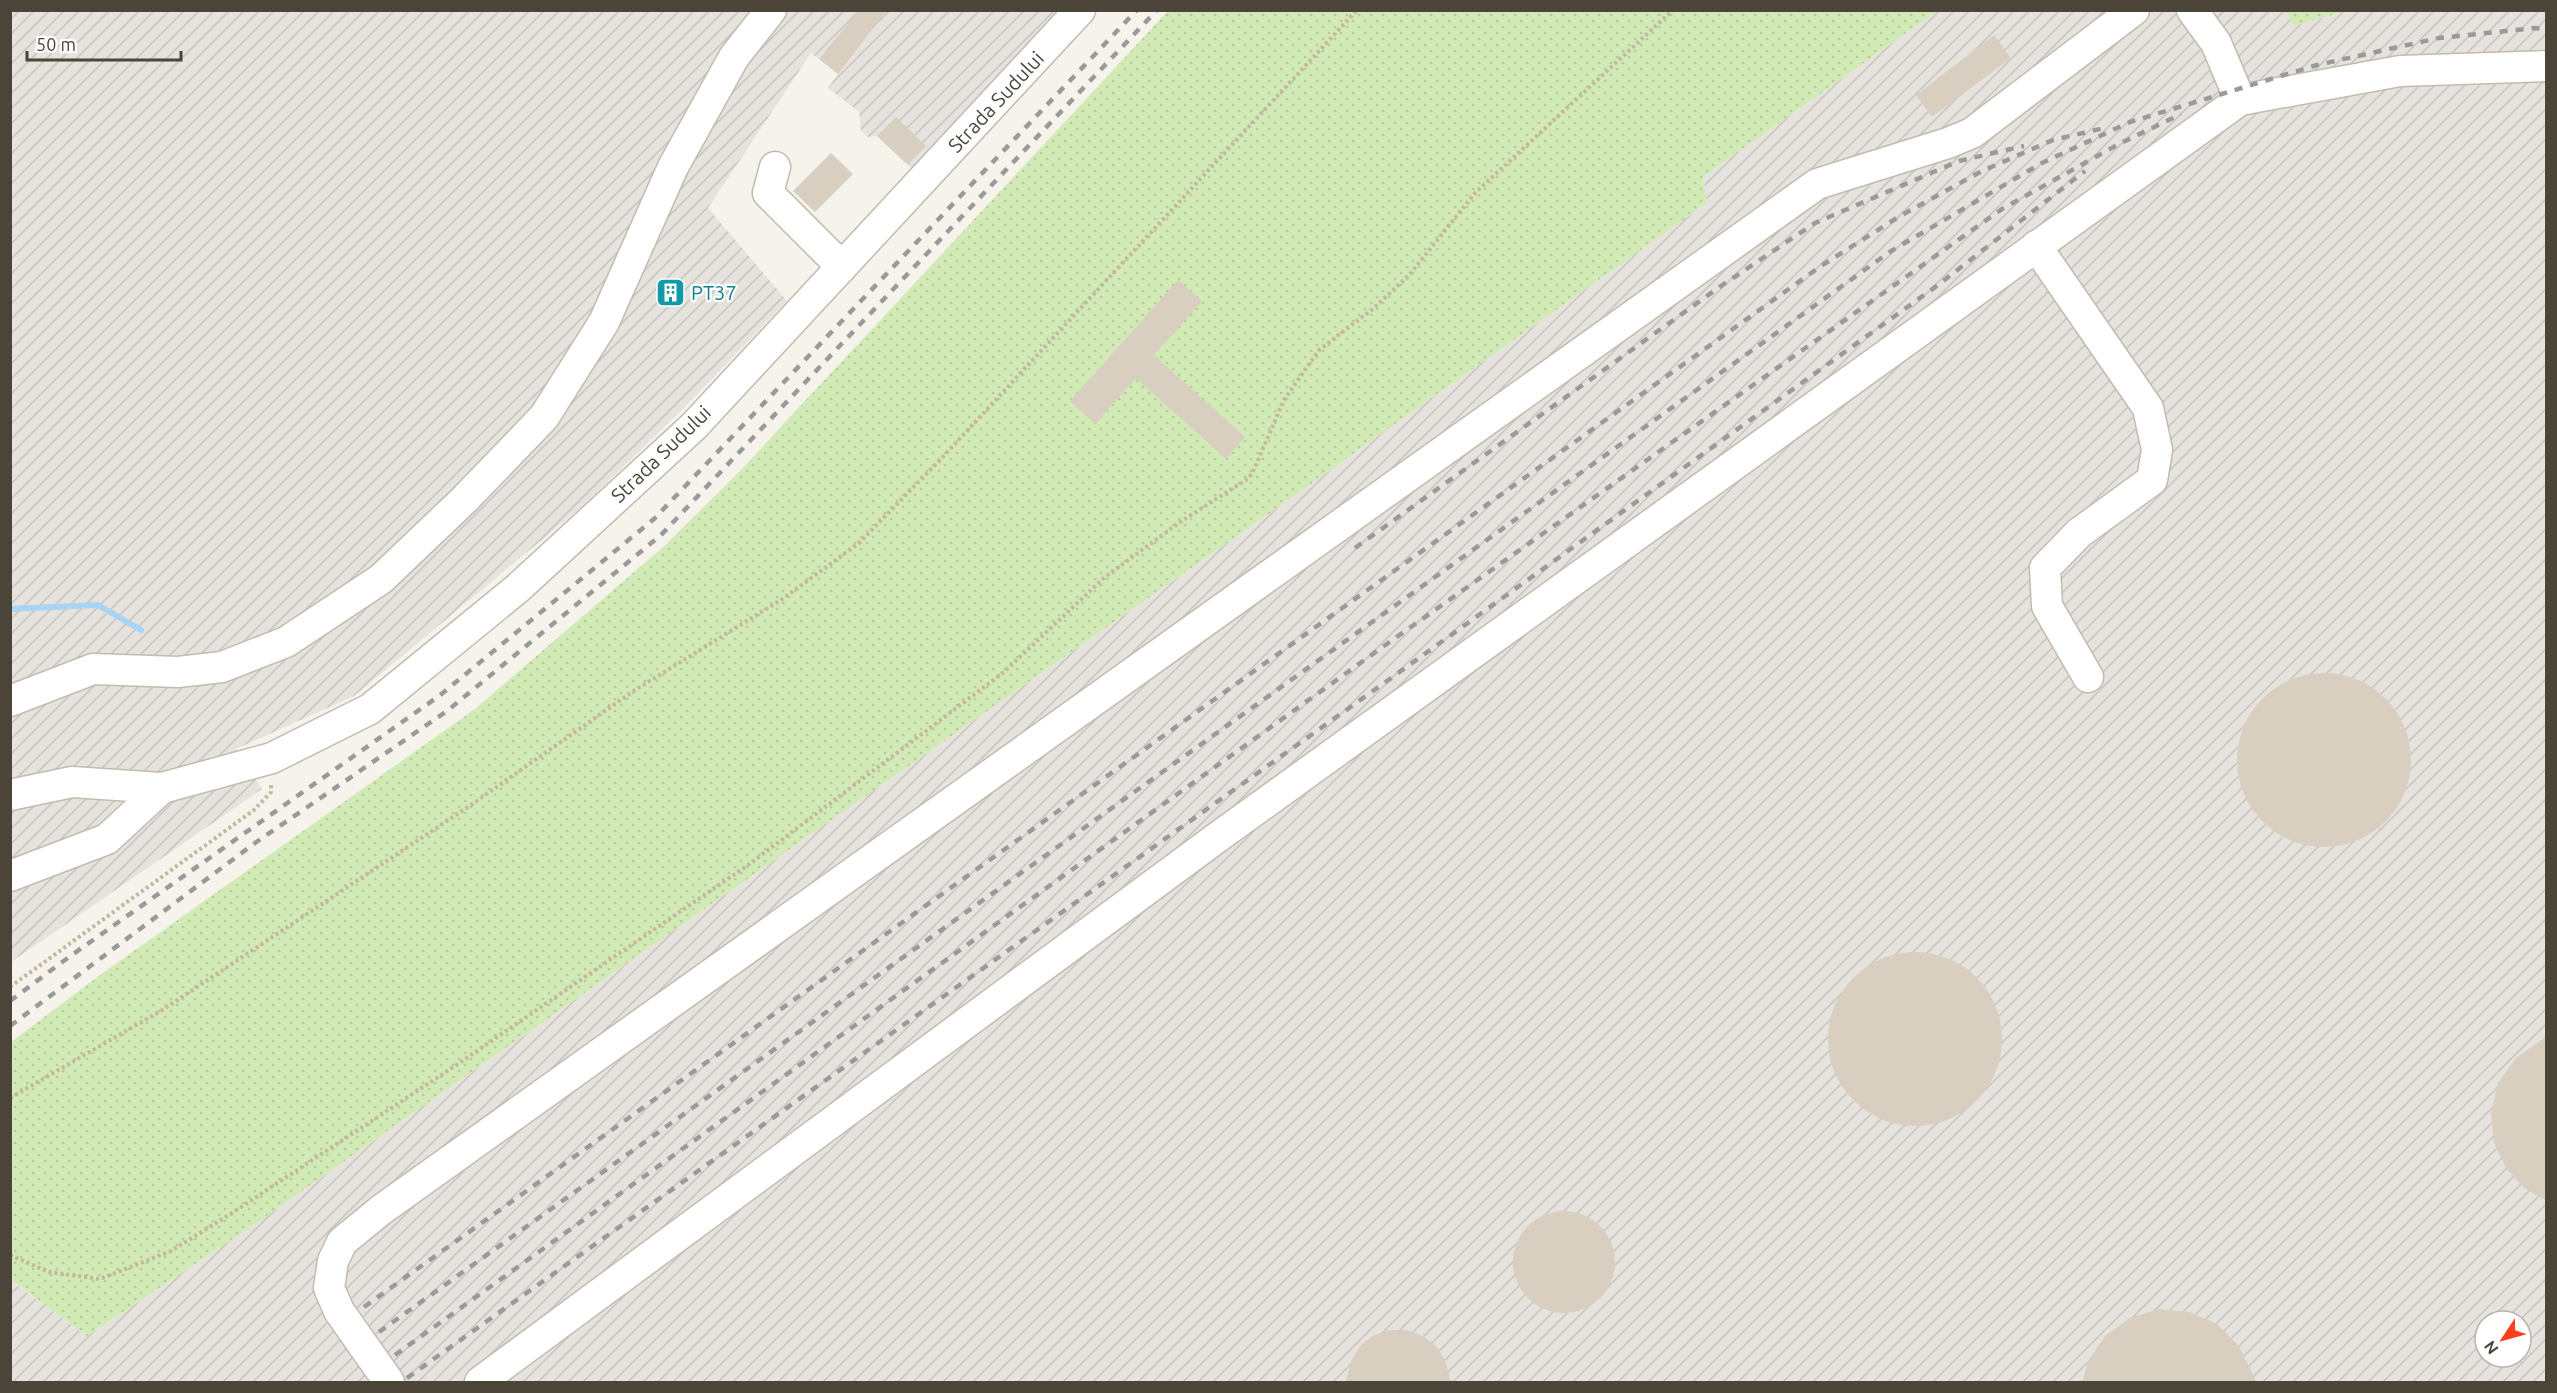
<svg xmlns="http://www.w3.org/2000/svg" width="2557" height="1393" font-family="Ubuntu,sans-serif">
  <defs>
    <pattern id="industrial-furrows" width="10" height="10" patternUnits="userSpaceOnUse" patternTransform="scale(1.5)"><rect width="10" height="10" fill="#e6e2dd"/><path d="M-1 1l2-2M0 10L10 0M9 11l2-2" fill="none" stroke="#c7c3be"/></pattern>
    <pattern id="grass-dots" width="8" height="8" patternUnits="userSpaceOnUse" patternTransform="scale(1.5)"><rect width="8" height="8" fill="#d2eab5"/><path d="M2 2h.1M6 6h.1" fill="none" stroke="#b6ca9c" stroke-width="1.8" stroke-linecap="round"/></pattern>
  </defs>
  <rect width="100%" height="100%" fill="#f6f3ec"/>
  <path fill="url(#industrial-furrows)" fill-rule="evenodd" d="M 2285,10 L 2294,26 L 2346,11 L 2546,11 L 2546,1382 L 11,1382 L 10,1280 L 87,1336 L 255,1224 L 1274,510 L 1707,203 L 1703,177 L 1937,11 ZM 2485,1321 L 2521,1321 L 2521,1357 L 2485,1357 Z
    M 11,11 L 1059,11 L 912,169 L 877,136 L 868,137 L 861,131 L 859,112 L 828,88 L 838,74 L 811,53 L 708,208 L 787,301 L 684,408 L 585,504 L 354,696 L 236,749 L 262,789 L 11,962 Z"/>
  <path fill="url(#grass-dots)" d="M 1168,11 L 1937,11 L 1703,177 L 1707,203 L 1274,510 L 255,1224 L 87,1336 L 11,1280 L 11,1042 L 100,975 L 475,709 L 662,548 L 739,472 Z
    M 2285,11 L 2346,11 L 2294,26 Z"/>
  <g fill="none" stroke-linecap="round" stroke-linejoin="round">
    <path stroke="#a9d4f2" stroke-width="6" d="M 10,609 L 98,605 L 141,630"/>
  </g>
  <path fill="#d8cfc1" d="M 859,10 L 887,10 L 838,74 L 819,59 Z
    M 1994,35 L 2011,58 L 1932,117 L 1916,95 Z
    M 896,117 L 926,146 L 908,165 L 877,136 Z
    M 831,153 L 853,174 L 815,212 L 793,191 Z
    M 1178,280 L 1202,301 L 1154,355 L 1245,437 L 1226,459 L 1136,378 L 1095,424 L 1070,401 Z
    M2237 760a87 87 0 1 1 174 0a87 87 0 1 1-174 0Z
    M1828 1039a87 87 0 1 1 174 0a87 87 0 1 1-174 0Z
    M 2547,1036 L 2547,1201 L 2524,1188 L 2506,1168 L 2494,1143 L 2491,1113 L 2498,1083 L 2516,1058 Z
    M1513 1262a51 51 0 1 1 102 0a51 51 0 1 1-102 0Z
    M 2159,1309 L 2189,1312 L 2217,1324 L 2239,1346 L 2257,1383 L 2082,1383 L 2088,1361 L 2105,1336 L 2130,1318 Z
    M 1390,1330 L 1407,1330 L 1423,1336 L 1436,1346 L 1445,1360 L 1451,1383 L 1345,1383 L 1352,1359 L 1361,1345 L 1374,1335 Z"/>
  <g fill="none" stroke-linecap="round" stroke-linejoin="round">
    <defs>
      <path id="minor" d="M 2192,10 L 2216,43 L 2240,100
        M 775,167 L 768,193 L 842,267
        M 2036,246 L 2148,408 L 2157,450 L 2152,480 L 2079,533 L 2045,568 L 2047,606 L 2088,677
        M 10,701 L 93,669 L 178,672 L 222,667 L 286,642 L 381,579 L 464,500 L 544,417 L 604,322 L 673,167 L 734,57 L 771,10
        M 10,795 L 72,782 L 162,788 L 272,758 L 370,709 L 518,588 L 694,426 L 1080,10
        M 10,876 L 107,839 L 162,788
        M 389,1382 L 339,1311 L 329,1288 L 333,1261 L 342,1242 L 381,1210 L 1817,184 L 1948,143 L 1972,133 L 2134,10
        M 480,1382 L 1222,834 L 2240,100 L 2400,71 L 2546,66"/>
    </defs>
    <use href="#minor" stroke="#c2bbae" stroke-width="33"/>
    <path stroke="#c4b79f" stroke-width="4" stroke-dasharray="3 3" stroke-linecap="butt" d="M 10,987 L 254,810 L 271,792 L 271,783
      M 10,1098 L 164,1009 L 471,805 L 632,692 L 784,598 L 859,543 L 940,460 L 1357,10
      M 10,1255 L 49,1272 L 100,1279 L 171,1251 L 232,1213 L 455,1066 L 751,863 L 1004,672 L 1105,577 L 1183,520 L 1246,480 L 1252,474 L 1284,400 L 1319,350 L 1374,308 L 1410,274 L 1475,193 L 1673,10"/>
    <use href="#minor" stroke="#fff" stroke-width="30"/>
    <path stroke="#9a9a9a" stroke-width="4.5" stroke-dasharray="8 8" stroke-linecap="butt" d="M 1355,548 L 1721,286 L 1815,223 L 1959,161 L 2024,146
      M 10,1001 L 69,957 L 439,696 L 654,519 L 1137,10
      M 10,1026 L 255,843 L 447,711 L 661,535 L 1157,10
      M 364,1307 L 1821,266 L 1900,216 L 1982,171 L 2053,140 L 2104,128
      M 379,1332 L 1891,251 L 2042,163 L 2130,122 L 2317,65 L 2439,38 L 2535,28 L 2546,29
      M 395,1355 L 1384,646 L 2002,209 L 2119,144 L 2181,114
      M 407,1378 L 1394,676 L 1938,285 L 2085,171"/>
  </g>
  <defs>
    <symbol id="building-square" viewBox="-11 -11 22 22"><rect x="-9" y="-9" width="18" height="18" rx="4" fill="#0f9aa8" stroke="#fff"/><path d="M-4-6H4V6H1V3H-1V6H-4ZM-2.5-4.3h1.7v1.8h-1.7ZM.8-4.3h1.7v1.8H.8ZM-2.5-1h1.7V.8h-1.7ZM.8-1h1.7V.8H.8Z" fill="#fff"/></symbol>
  </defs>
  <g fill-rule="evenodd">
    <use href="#building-square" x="654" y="276" width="33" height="33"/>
  </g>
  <g text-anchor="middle" stroke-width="4.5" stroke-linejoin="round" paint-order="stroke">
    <g font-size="20" fill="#4b4439" stroke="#fff">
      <text transform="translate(996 102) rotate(-47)" y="7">Strada Sudului</text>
      <text transform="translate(661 454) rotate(-44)" y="7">Strada Sudului</text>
    </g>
    <g font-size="20" fill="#0d838f" stroke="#fff" text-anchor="start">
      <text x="691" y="300">PT37</text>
    </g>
  </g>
  <rect width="2557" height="1393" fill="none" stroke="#4b4439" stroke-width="24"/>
  <g transform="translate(2503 1339) rotate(234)"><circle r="28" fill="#ffffff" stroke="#b7b4b0" stroke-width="1.5"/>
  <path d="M0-4.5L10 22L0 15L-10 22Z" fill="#fc3f1d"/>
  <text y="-9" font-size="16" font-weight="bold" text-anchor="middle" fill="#4b4439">N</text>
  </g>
  <path d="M27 51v9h154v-9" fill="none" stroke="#4b4439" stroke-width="3"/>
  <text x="36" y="51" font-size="18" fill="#4b4439" stroke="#ffffff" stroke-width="4.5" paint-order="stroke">50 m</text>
</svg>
